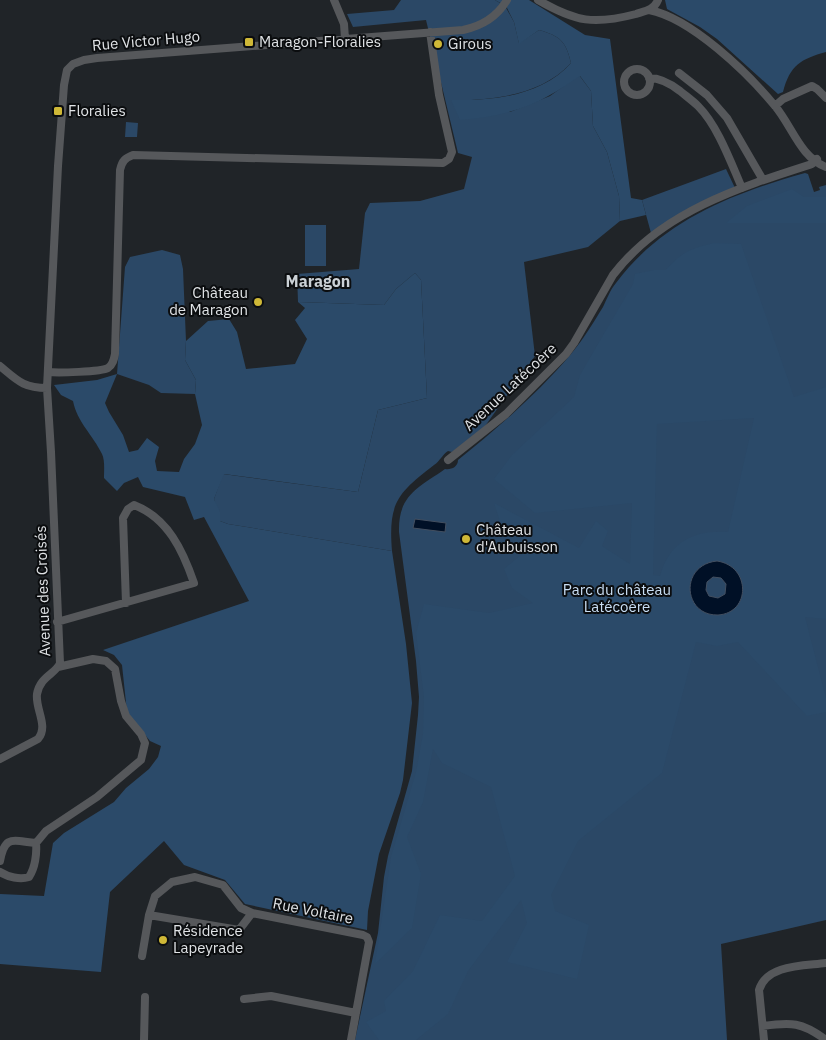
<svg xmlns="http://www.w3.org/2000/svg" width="826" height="1040" font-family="'IBM Plex Sans',sans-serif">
  <rect width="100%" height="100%" fill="#202428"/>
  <path fill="#2b4866" d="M 401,0 L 495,0 L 505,6 L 514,22 L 519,43 L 539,30 C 560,36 566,41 571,63 C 542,95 492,101 451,100 L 510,112 L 550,96 L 579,75 L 591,91 L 593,126 L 607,152 L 619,196 L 620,221 L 588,247 L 524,262 L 535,356 L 483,429 L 452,452 L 448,451 C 442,455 440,461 434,465 C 398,493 388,502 392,551 L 228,524 L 220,521 L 214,499 L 223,474 L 358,492 L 378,410 L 427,398 L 421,280 L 415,273 L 396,289 L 384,305 L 298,302 L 297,274 L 359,269 L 365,213 L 370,203 L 420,201 L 464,189 L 472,157 L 458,153 L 426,20 L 353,27 L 347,14 L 394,10 Z
    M 126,122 L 138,123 L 137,137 L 125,137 Z
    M 726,169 L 735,188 L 651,233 L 642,200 Z
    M 805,173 L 808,174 L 814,192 L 820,190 L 819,187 L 826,185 L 826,920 L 721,944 L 727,1040 L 355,1040 L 378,933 L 384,877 L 388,856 L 412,771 L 418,715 L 419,697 L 416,661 L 399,532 C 398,495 418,488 445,469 C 451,470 458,467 458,460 C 498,428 538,393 571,354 C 583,340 593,323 603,307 C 607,299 610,290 616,283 C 662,221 733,193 805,173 Z
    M 305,225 L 326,225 L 326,266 L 305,266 Z
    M 162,250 L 180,255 L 183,269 L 186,341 L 185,360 L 196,380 L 195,394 L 161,393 L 149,385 L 117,374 L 125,267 L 130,257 Z"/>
  <path fill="#2b4a69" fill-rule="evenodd" d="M 495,0 L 529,0 L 585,35 L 610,39 L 631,198 L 642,200 L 646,215 L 620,221 L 619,196 L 607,152 L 593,126 L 591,91 L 580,76 C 570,82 560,90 550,95 C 523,111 491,118 460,120 L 451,100 C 492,101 542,96 571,63 C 566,41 560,36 539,30 L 519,44 L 514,22 L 506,6 Z
    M 665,0 L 826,0 L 826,52 C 801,59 790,65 783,92 L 778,94 L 717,39 L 700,27 L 667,9 Z
    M 792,189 L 804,197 L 826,197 L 826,223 L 726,223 L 747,206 Z
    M 714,243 L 741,244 L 794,397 L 826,387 L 826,619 L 805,617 L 826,698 L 826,712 L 807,716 L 738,642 L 717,646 L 696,642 L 662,773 L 578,841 L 551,895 L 555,911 L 589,925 L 577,979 L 507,962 L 527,923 L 521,900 L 468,971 L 448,1014 L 416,1040 L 379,1040 L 366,1022 L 386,1011 L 384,1001 L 413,971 L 440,915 L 482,921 L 515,876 L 491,787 L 442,763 L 433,749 L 423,802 L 407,837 L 421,874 L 412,928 L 375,964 L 391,857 L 416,772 L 423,734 L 424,697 L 416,633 L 424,604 L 489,613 L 533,603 L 512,588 L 504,569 L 527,550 L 505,537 L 494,503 L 579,548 L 596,521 L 608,531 L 602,546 L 630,564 L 632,503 L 535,513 L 494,479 L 512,455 L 574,397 L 580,375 L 633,284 L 635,274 L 654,270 L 666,270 C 683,251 690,249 714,243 ZM 754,418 L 728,532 C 694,530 670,541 660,576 L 653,575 L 657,424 ZM 734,568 L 741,578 L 738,604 L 698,608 C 689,597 688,583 696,571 Z
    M 415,273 L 421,280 L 427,398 L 378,410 L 358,492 L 224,474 L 214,499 L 220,512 L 220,521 L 228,524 L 392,551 L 406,644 L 412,703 L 403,780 L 400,793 L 379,854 L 368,911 L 367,930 L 245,904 L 225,880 L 184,865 L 164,841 L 110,892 L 101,972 L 0,964 L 0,894 L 44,896 L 53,843 L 64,833 L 114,802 L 126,788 L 149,769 L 158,757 L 161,746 L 150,741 L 127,712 L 122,665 L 114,655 L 103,650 L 249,601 L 204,517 L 194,520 L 185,497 L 143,487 L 138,477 L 124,483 L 117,491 L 104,478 C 104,471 105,460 102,454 C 93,435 77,422 73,401 L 61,395 L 54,385 L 97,380 L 117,374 L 105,403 L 109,412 L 123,435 L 129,452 L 138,450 L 147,438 L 159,447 L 155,461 L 157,471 L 179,472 L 184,459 L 195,444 L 202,425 L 195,394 L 196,380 L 185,360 L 186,341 L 208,321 L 229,319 L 237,332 L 246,369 L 295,364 L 307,339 L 295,320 L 305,308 L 298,302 L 384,305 L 396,289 Z"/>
  <path fill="#001026" stroke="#434f60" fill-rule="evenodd" d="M 415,519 L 446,523 L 445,532 L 413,528 Z
    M 717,561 C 751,566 751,613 718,615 C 683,616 679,565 717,561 ZM 713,577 L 721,578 L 726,584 L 725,594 L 718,598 L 709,596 L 706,590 L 707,582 Z"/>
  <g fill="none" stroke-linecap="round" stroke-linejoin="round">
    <path stroke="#56585b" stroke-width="8" d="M 334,0 L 344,24 L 345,39
      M 538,0 C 576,22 594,25 636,14 C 645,11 654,10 658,0
      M 649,10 C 691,18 748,73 775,106 C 792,126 800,157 826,167
      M624 82a13 13 0 1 1 26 0a13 13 0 1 1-26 0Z
      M 679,73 L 707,95 L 727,118 L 763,180
      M 649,78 C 661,78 671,84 680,91 C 686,96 693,101 698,106 C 718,126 731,163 742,188
      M 775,106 L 783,99 L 812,86 L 817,89 L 826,98
      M 0,366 C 17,380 23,388 47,388
      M 48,372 C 57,373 101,372 108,368 C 113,365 114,359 115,354 L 120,170 C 122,161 125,158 133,155 L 443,163 L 449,159 L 452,152 L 439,95 L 430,32
      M 448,460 L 506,414 L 566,354 L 574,343 L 613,275 C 661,212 740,187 812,164 L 817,159
      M 57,622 L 194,583 C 183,551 168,518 134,505 L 128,509 L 123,518 L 126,603
      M 0,759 L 38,739 C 49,726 35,709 37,694 C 40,676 56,674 60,663 L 51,452 L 47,388 L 58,166 L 64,85 L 67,70 L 73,64 L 84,60 L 97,58 L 463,30 C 482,26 497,17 507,0
      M 36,843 L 46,831 L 97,797 L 141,760 L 145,743 L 141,734 L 126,716 L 121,701 L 115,669 L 106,661 L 93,659 L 58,667
      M 0,861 C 5,834 13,841 36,843 C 37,854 35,868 29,877 C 20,880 8,877 0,872
      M 149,915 L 239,930 L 252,913
      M 142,956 L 149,915 L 155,896 L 172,882 L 195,877 L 223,885 L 241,908 L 252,913 L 363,935 L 367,937 L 369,942 L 351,1040
      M 244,999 L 271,996 L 356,1013
      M 763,1026 C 791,1022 802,1022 826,1040
      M 144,1040 L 145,997
      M 764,1040 L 759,990 C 767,964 805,966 826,963"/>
  </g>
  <g fill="#cfb837" stroke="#0b0d0f" stroke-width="2">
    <rect x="244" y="37" width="10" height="10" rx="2.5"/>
    <circle cx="438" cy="44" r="5"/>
    <rect x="53" y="106" width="10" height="10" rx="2.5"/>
    <circle cx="258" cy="302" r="5"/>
    <circle cx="466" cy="539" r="5"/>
    <circle cx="163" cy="940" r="5"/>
  </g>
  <g text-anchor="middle" stroke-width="4" stroke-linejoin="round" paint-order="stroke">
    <g font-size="15" fill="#e0e3e6" stroke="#0b0d0f">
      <text transform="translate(146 41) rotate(-5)" y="5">Rue Victor Hugo</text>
      <text transform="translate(510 387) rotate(-43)" y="5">Avenue Latécoère</text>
      <text transform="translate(43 591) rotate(-92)" y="5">Avenue des Croisés</text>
      <text transform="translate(313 911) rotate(11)" y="5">Rue Voltaire</text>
    </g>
    <g font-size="15" fill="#e0e3e6" stroke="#0b0d0f" text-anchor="start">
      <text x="259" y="47">Maragon-Floralies</text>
      <text x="448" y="49">Girous</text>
      <text x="68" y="116">Floralies</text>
      <text x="248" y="298" text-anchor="end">Château<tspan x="248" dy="17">de Maragon</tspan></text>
      <text x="476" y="535">Château<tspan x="476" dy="17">d'Aubuisson</tspan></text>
      <text x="173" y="936">Résidence<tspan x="173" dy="17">Lapeyrade</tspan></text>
    </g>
    <g font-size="15" fill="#c9def4" stroke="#0b0d0f">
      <text x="617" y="595">Parc du château<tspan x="617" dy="17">Latécoère</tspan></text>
    </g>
    <g font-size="16" font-weight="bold" fill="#cbd1d6" stroke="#0b0d0f">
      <text x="318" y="287">Maragon</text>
    </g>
  </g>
</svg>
